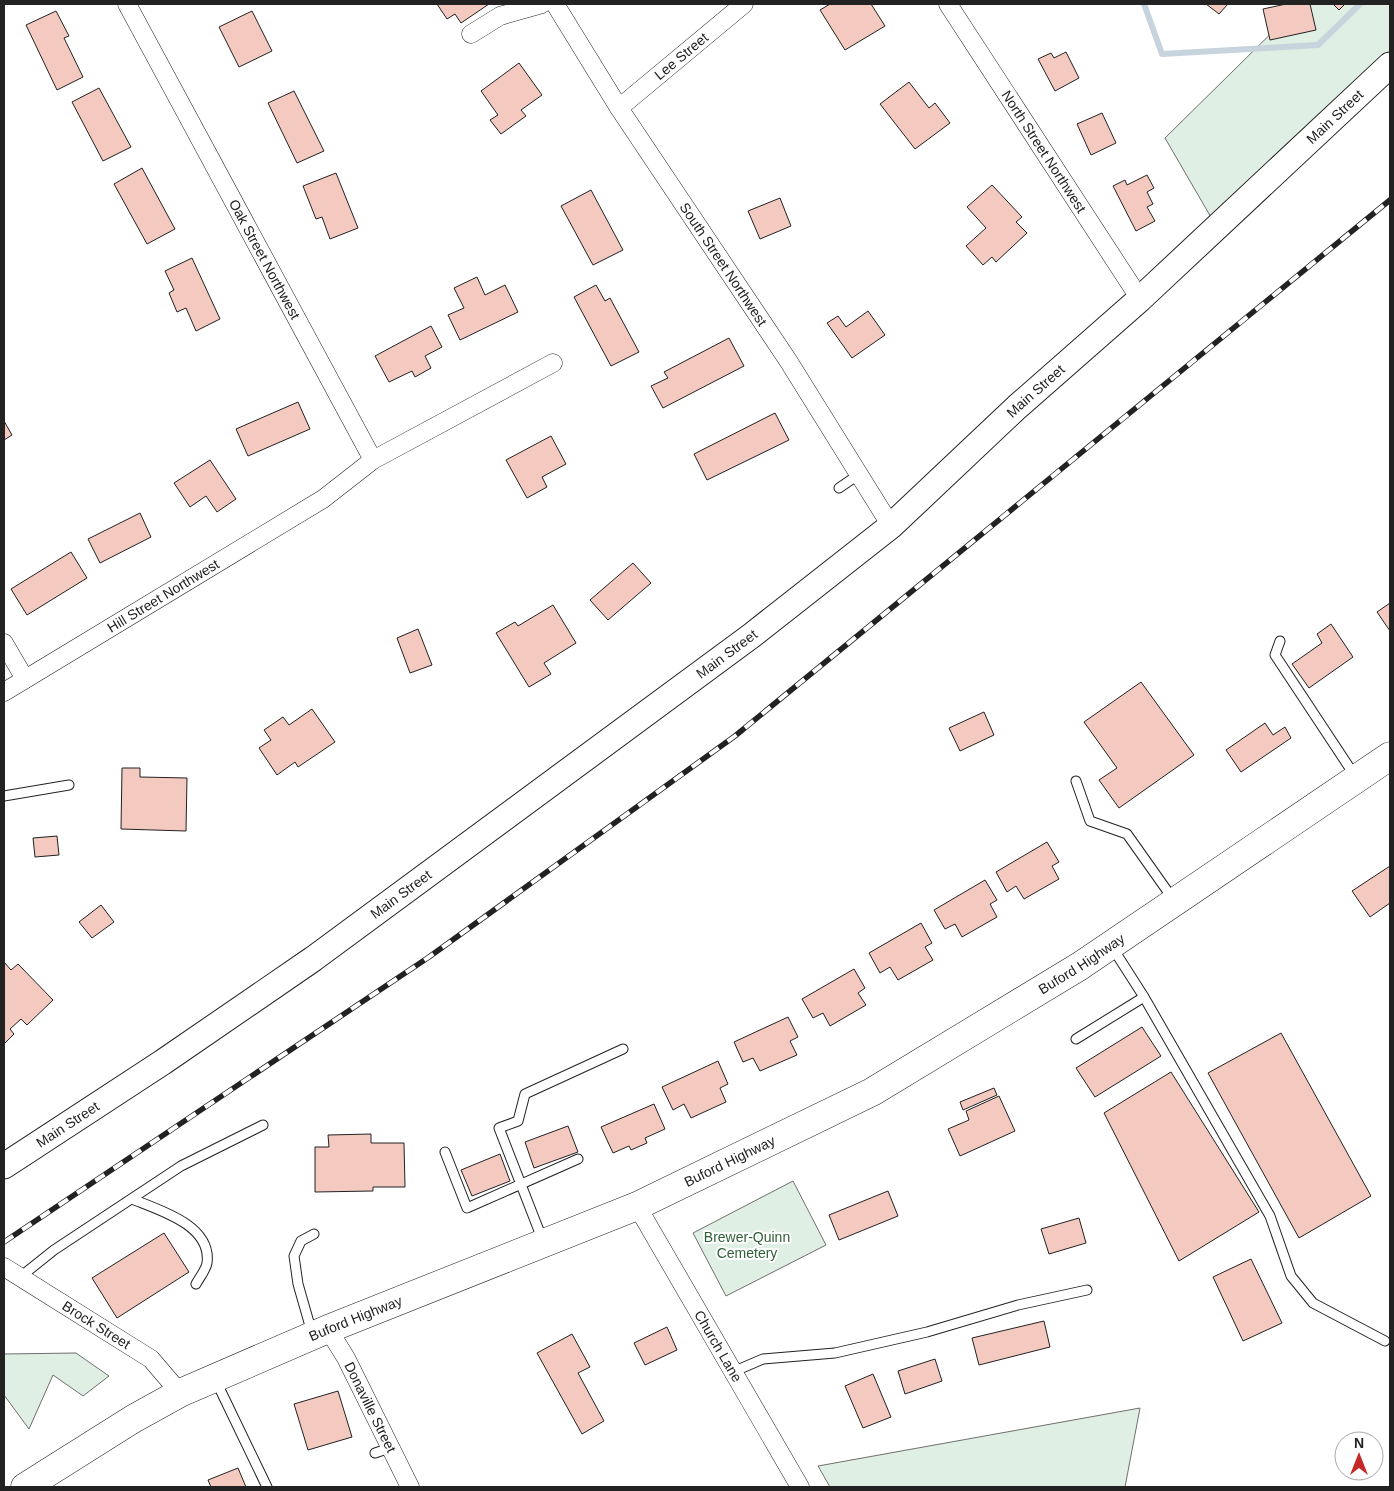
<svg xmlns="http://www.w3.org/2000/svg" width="1394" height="1491" font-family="Helvetica,sans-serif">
  <rect width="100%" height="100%" fill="#fff"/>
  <path fill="#e0efe3" stroke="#6f6f6f" d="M 1301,4 L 1390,4 L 1390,66 L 1212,219 L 1165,138 Z
    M 793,1181 L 826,1245 L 726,1296 L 693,1233 Z
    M 76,1353 L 109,1376 L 83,1396 L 53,1375 L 29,1429 L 4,1395 L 4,1354 Z
    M 1140,1408 L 1125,1487 L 830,1487 L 818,1466 Z"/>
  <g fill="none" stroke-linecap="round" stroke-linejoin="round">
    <path stroke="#c7d3dd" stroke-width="6" d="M 1144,4 L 1162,54 L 1318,45 L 1360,4"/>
  </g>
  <path fill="#f3c9c0" stroke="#222" d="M 437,4 L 489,4 L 461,23 L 455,14 L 447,19 Z
    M 830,4 L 871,4 L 885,26 L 845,50 L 820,10 Z
    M 1206,4 L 1228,4 L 1219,14 Z
    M 1286,4 L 1310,4 L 1316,30 L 1270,40 L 1263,9 Z
    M 1333,4 L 1345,4 L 1339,10 Z
    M 56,11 L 69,36 L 64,38 L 83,77 L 57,90 L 26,25 Z
    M 252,11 L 272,51 L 239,67 L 219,27 Z
    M 1066,52 L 1079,78 L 1055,91 L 1038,59 L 1051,53 L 1054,58 Z
    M 519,63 L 542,95 L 521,110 L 526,116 L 501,134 L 490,120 L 498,115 L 481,91 Z
    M 909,82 L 929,108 L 935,103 L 950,123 L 915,149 L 880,104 Z
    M 99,88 L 131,147 L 103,161 L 72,102 Z
    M 294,91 L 324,151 L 297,163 L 268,103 Z
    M 1102,113 L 1116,143 L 1091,155 L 1077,124 Z
    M 142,168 L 175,229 L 147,244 L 114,184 Z
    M 336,173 L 358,228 L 330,239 L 322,217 L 316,219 L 303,186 Z
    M 1147,175 L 1154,188 L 1147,192 L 1153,204 L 1147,207 L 1155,221 L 1136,231 L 1113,186 L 1125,180 L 1127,185 Z
    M 992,185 L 1022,217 L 1016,222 L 1027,233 L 996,262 L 992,257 L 983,265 L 966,246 L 986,228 L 967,207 Z
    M 591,190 L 623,250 L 593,265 L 561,206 Z
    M 780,198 L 791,226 L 760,239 L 748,211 Z
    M 192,258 L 220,319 L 196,331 L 186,308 L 177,312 L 169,293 L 174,290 L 165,271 Z
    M 477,277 L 485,295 L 505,285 L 518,312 L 460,340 L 448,315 L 464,308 L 454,288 Z
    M 596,285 L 605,301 L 610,298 L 639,352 L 611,366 L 574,297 Z
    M 868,311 L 885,335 L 852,358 L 827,323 L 838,316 L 846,327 Z
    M 431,326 L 442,347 L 425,356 L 431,368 L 415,377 L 412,371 L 389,382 L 375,356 Z
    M 729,338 L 744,366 L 663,408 L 651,386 L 668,378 L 664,372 Z
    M 298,402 L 310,429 L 248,456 L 236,429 Z
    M 775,413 L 789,440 L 707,480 L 694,454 Z
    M 4,421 L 12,435 L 4,440 Z
    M 551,436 L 566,464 L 542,477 L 547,487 L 527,498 L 506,460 Z
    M 210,460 L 236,499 L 217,512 L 206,496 L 190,507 L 174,483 Z
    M 140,513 L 151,537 L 100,563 L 88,539 Z
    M 71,552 L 87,578 L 27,615 L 11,589 Z
    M 633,563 L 651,583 L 608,620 L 590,600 Z
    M 1390,603 L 1390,631 L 1377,612 Z
    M 553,605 L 576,643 L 544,663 L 551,674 L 529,687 L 496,633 L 515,622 L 518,626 Z
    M 1331,624 L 1353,657 L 1309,688 L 1292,664 L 1322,643 L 1317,634 Z
    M 418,629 L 432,665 L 410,673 L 397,638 Z
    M 1141,682 L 1194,755 L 1119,808 L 1099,780 L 1117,768 L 1084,722 Z
    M 312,709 L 335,742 L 298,767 L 295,762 L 277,775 L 259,748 L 271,740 L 264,730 L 283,717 L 289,725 Z
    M 984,712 L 994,735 L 960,751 L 949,728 Z
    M 1265,723 L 1273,735 L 1285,727 L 1291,738 L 1241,772 L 1226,750 Z
    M 122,768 L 140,768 L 140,777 L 187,778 L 186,831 L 121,829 Z
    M 57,836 L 59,855 L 35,857 L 33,838 Z
    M 1047,842 L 1059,862 L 1052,866 L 1059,879 L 1024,899 L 1016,886 L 1007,892 L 996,872 Z
    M 1390,866 L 1390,903 L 1370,917 L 1352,891 Z
    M 985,880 L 997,900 L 990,904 L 997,917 L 962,937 L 955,924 L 945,929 L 934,910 Z
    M 101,905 L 114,922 L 92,938 L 79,922 Z
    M 921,923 L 932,943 L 925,947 L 933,960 L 898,980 L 890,967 L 880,973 L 869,953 Z
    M 4,962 L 11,970 L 18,964 L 53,1000 L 27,1025 L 21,1019 L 10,1029 L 14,1034 L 4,1044 Z
    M 854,969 L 865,988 L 858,993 L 866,1005 L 830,1026 L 823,1013 L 813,1018 L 802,999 Z
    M 788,1017 L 798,1037 L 790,1041 L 797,1055 L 760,1071 L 753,1058 L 743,1062 L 734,1042 Z
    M 1142,1027 L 1161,1056 L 1095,1097 L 1076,1068 Z
    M 1281,1033 L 1371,1196 L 1299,1238 L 1208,1073 Z
    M 718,1061 L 728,1084 L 720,1088 L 726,1102 L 691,1118 L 684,1104 L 673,1110 L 662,1087 Z
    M 1171,1072 L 1259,1212 L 1179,1261 L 1104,1113 Z
    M 994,1088 L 997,1095 L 963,1110 L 960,1102 Z
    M 999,1096 L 1015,1131 L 960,1156 L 948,1129 L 969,1120 L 966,1111 Z
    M 654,1104 L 665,1129 L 645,1138 L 647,1143 L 631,1150 L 629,1146 L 613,1153 L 601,1127 Z
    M 568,1126 L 578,1152 L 534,1168 L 525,1142 Z
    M 371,1134 L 371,1143 L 404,1143 L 405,1187 L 373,1187 L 373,1191 L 315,1192 L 315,1147 L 329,1147 L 328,1135 Z
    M 500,1154 L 510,1181 L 472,1196 L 461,1170 Z
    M 888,1191 L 898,1216 L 839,1240 L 829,1215 Z
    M 1079,1218 L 1086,1243 L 1049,1254 L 1041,1229 Z
    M 164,1233 L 189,1272 L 117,1318 L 92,1278 Z
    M 1251,1259 L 1282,1323 L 1243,1341 L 1213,1277 Z
    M 1044,1321 L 1050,1347 L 979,1365 L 972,1338 Z
    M 667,1327 L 677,1350 L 645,1365 L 634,1343 Z
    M 572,1334 L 590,1367 L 578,1373 L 604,1421 L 582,1434 L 537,1353 Z
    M 935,1359 L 942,1381 L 905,1394 L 898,1371 Z
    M 873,1374 L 891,1417 L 863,1428 L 845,1386 Z
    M 338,1391 L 352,1437 L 308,1450 L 294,1404 Z
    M 238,1468 L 246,1487 L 211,1487 L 208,1480 Z"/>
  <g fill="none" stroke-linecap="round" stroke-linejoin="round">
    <defs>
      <path id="lane" d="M 839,488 L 858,475
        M 1280,641 L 1275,655 L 1355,776
        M 1076,781 L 1090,821 L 1127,834 L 1173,899
        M 4,796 L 69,785
        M 1112,947 L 1144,997 L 1270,1216 L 1291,1276 L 1313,1303 L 1385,1341
        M 1076,1039 L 1144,997
        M 445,1152 L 467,1208 L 578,1159
        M 132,1199 C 159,1210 212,1225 207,1263 C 206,1270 199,1278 196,1284
        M 543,1241 L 499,1128 L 518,1121 L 525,1094 L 623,1049
        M 19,1278 L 54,1250 L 181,1166 L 263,1125
        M 312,1333 L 298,1284 L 294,1256 L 301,1241 L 314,1234
        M 735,1371 L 763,1359 L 835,1353 L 927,1332 L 1018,1305 L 1087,1290
        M 216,1381 L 267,1487
        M 375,1453 L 390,1448"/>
      <g id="street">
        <path id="s1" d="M 127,4 L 373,460"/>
        <path id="s2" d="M 555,4 L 619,108 L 789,362 L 891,526"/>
        <path id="s3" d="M 948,4 L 1140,299"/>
        <path d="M 471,34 L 500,16 L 542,4"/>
        <path id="s4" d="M 619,108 L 744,4"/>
        <path d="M 4,643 L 25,679"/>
        <path id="s5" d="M 4,692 L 323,499 L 373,460 L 553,363"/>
        <path id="s6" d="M 637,1206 L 800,1487"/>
        <path id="s7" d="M 4,1267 L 151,1359 L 180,1393"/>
        <path id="s8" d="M 328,1329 L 346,1358 L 410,1487"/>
      </g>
      <g id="secondary">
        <path id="s9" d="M 4,1166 L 163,1062 L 313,959 L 751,636 L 891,526 L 1017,407 L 1140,299 L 1390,65"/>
      </g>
      <g id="primary">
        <path id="s10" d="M 25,1487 L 133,1419 L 180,1393 L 328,1329 L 637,1206 L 872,1092 L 1080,966 L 1390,756"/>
      </g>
    </defs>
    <use href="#lane" stroke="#222" stroke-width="11"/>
    <use href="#street" stroke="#222" stroke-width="19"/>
    <use href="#secondary" stroke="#222" stroke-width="27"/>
    <use href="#primary" stroke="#222" stroke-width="29"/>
    <use href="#lane" stroke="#fff" stroke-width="9"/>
    <use href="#street" stroke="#fff" stroke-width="18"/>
    <use href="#secondary" stroke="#fff" stroke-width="25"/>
    <use href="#primary" stroke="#fff" stroke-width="28"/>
    <defs>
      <path id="rail" d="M 4,1242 L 429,957 L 735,736 L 1390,200"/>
    </defs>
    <use href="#rail" stroke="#222" stroke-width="5.5"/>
    <use href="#rail" stroke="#fff" stroke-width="4" stroke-dasharray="11" stroke-linecap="butt"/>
  </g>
  <g text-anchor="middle" stroke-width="4" stroke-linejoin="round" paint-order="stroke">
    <g font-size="14" fill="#222" stroke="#fff">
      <text dy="5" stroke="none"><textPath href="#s4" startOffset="81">Lee Street</textPath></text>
      <text dy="5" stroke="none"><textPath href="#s9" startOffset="1698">Main Street</textPath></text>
      <text dy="5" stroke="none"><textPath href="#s3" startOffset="176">North Street Northwest</textPath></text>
      <text dy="5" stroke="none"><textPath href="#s1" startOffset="290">Oak Street Northwest</textPath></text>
      <text dy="5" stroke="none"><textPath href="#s2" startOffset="310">South Street Northwest</textPath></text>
      <text dy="5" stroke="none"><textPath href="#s9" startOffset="1292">Main Street</textPath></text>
      <text dy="5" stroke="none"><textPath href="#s5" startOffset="186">Hill Street Northwest</textPath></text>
      <text dy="5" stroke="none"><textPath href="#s9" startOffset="886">Main Street</textPath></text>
      <text dy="5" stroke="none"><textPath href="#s9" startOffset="481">Main Street</textPath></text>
      <text dy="5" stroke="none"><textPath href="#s10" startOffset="1182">Buford Highway</textPath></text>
      <text dy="5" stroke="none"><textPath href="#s9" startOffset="76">Main Street</textPath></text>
      <text dy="5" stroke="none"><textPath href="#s10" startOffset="778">Buford Highway</textPath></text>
      <text dy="5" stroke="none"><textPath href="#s10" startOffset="372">Buford Highway</textPath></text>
      <text dy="5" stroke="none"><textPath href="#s7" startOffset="109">Brock Street</textPath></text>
      <text dy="5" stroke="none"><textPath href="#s6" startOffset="162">Church Lane</textPath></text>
      <text dy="5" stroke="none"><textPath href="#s8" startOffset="89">Donaville Street</textPath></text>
    </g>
    <g font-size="14" fill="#2f5e38" stroke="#fff">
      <text x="747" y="1242">Brewer-Quinn<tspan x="747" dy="16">Cemetery</tspan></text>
    </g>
  </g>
  <rect width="1394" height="1491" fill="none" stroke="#222222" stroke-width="10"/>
  <g transform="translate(1359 1456)"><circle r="24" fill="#ffffff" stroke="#a7a7a7"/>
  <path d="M0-4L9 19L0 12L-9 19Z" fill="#c62828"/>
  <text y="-8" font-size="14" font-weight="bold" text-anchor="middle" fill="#222222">N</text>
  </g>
</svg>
